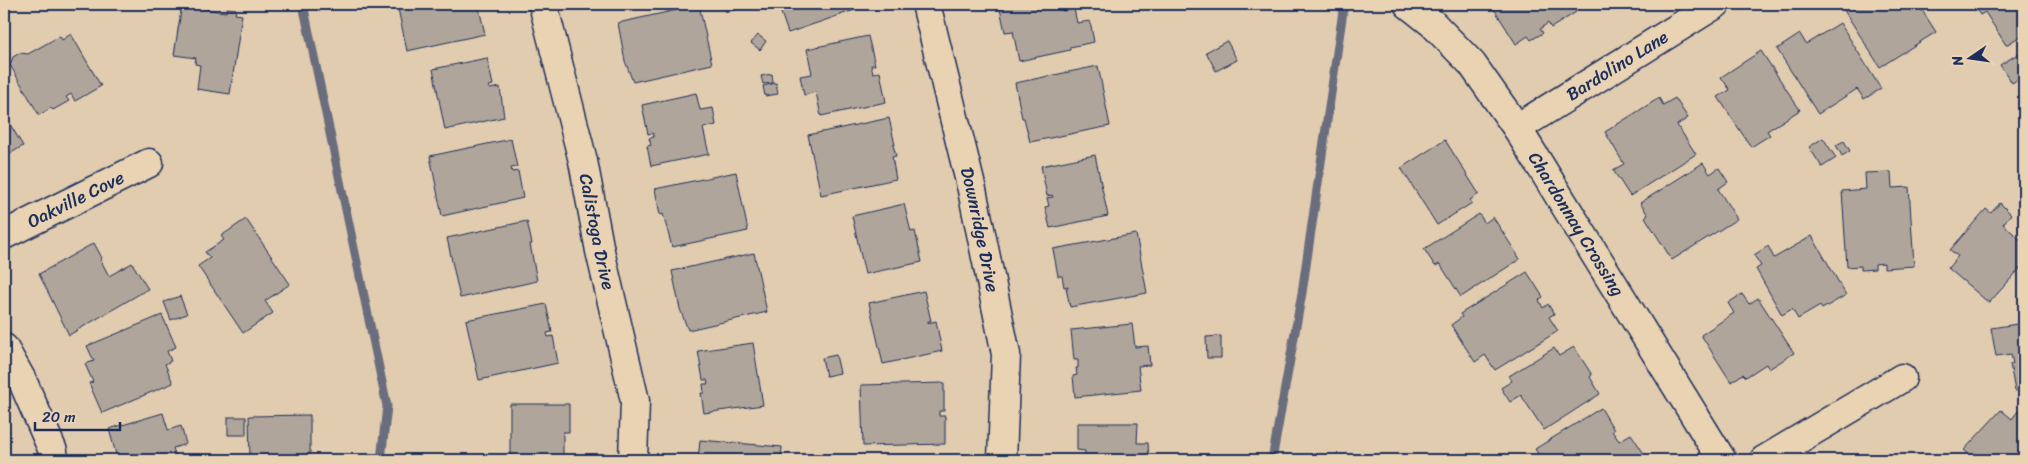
<svg xmlns="http://www.w3.org/2000/svg" width="2028" height="464" font-family="Sriracha,sans-serif">
  <rect width="100%" height="100%" fill="#e1ccaf"/>
  <filter id="ink" filterUnits="userSpaceOnUse"><feTurbulence type="fractalNoise" baseFrequency=".02" numOctaves="2"/><feDisplacementMap in="SourceGraphic" scale="10" xChannelSelector="R" yChannelSelector="G"/><feConvolveMatrix kernelMatrix="1 2 1 2 8 2 1 2 1" color-interpolation-filters="sRGB"/></filter>
  <g filter="url(#ink)">
    <g fill="none" stroke-linecap="round" stroke-linejoin="round">
      <path stroke="#696d7e" stroke-width="9" d="M 303,4 L 387,406 L 381,460
        M 1272,460 L 1302,293 L 1344,4"/>
    </g>
    <path fill="#b0a59a" stroke="#1b2f5e" d="M 182,4 L 204,4 L 203,9 L 226,12 L 227,8 L 236,9 L 235,14 L 242,15 L 230,94 L 197,89 L 200,65 L 195,64 L 196,58 L 174,55 Z
      M 397,4 L 478,4 L 485,34 L 407,51 Z
      M 724,4 L 738,4 L 739,9 L 726,12 Z
      M 778,4 L 865,4 L 866,6 L 788,33 Z
      M 999,4 L 1061,4 L 1062,11 L 1074,9 L 1077,23 L 1090,21 L 1094,42 L 1070,47 L 1070,50 L 1019,61 L 1013,31 L 1005,32 Z
      M 1491,4 L 1571,4 L 1576,12 L 1551,28 L 1548,23 L 1540,29 L 1543,33 L 1531,40 L 1528,36 L 1516,44 Z
      M 1840,4 L 1918,4 L 1936,32 L 1880,67 Z
      M 1973,4 L 2024,4 L 2024,34 L 2006,45 L 1985,12 L 1980,15 Z
      M 699,5 L 712,64 L 633,82 L 625,61 L 618,23 Z
      M 1840,23 L 1881,89 L 1864,99 L 1857,89 L 1818,114 L 1777,49 L 1800,34 L 1806,44 Z
      M 71,34 L 101,86 L 75,101 L 71,94 L 66,97 L 69,101 L 53,110 L 51,108 L 39,115 L 10,65 L 13,57 L 20,53 L 28,54 L 60,36 L 62,40 Z
      M 758,35 L 766,41 L 760,50 L 751,43 Z
      M 868,36 L 875,65 L 871,65 L 873,73 L 880,72 L 886,102 L 821,116 L 816,92 L 804,95 L 800,76 L 812,74 L 807,49 Z
      M 1227,41 L 1237,60 L 1216,71 L 1206,52 Z
      M 2024,50 L 2024,79 L 2023,76 L 2012,83 L 2000,65 Z
      M 1761,51 L 1800,110 L 1767,131 L 1770,135 L 1751,147 L 1718,97 L 1730,90 L 1721,77 Z
      M 487,58 L 493,85 L 489,86 L 490,89 L 500,87 L 504,117 L 445,130 L 433,69 Z
      M 1098,66 L 1110,126 L 1030,142 L 1024,118 L 1022,118 L 1015,83 Z
      M 772,74 L 773,83 L 763,84 L 761,76 Z
      M 776,83 L 778,94 L 765,96 L 763,86 Z
      M 696,93 L 700,110 L 713,108 L 716,125 L 703,128 L 709,154 L 651,166 L 647,146 L 651,145 L 649,138 L 654,137 L 653,133 L 648,134 L 642,105 Z
      M 1659,98 L 1663,105 L 1675,98 L 1688,118 L 1677,125 L 1696,154 L 1630,196 L 1613,170 L 1624,164 L 1605,132 Z
      M 4,114 L 23,146 L 4,157 Z
      M 889,118 L 895,145 L 893,145 L 896,156 L 892,157 L 896,179 L 821,195 L 808,135 Z
      M 1823,138 L 1836,158 L 1822,167 L 1809,147 Z
      M 511,139 L 517,167 L 511,168 L 512,172 L 518,171 L 523,198 L 442,216 L 430,156 Z
      M 1445,140 L 1479,194 L 1470,200 L 1472,203 L 1437,225 L 1401,168 Z
      M 1844,141 L 1850,151 L 1842,156 L 1836,145 Z
      M 1095,155 L 1108,216 L 1050,228 L 1045,207 L 1049,206 L 1047,198 L 1053,197 L 1052,195 L 1047,196 L 1041,166 Z
      M 1703,163 L 1710,174 L 1719,168 L 1728,182 L 1718,189 L 1737,219 L 1672,260 L 1645,217 L 1648,215 L 1640,203 Z
      M 736,172 L 748,231 L 672,247 L 663,214 L 660,215 L 655,189 Z
      M 1891,172 L 1892,188 L 1909,187 L 1914,266 L 1884,268 L 1884,263 L 1875,264 L 1875,269 L 1861,270 L 1861,266 L 1847,267 L 1842,191 L 1866,189 L 1865,173 Z
      M 2000,203 L 2011,214 L 2003,224 L 2024,243 L 2024,264 L 1989,303 L 1948,268 L 1958,256 L 1950,250 L 1986,209 L 1991,213 Z
      M 904,204 L 911,232 L 915,231 L 922,262 L 865,274 L 852,216 Z
      M 1479,214 L 1485,223 L 1493,217 L 1520,259 L 1461,297 L 1440,264 L 1435,266 L 1424,249 Z
      M 246,219 L 290,284 L 265,301 L 273,313 L 243,333 L 198,266 L 210,258 L 205,252 L 224,240 L 221,236 Z
      M 527,221 L 532,244 L 530,244 L 537,281 L 460,298 L 447,238 Z
      M 1136,234 L 1147,293 L 1070,307 L 1066,288 L 1068,288 L 1068,286 L 1064,287 L 1062,276 L 1058,276 L 1053,249 Z
      M 1812,236 L 1846,295 L 1822,309 L 1820,306 L 1798,319 L 1792,309 L 1782,315 L 1756,269 L 1761,266 L 1754,255 L 1768,246 L 1774,258 Z
      M 94,243 L 102,258 L 100,259 L 109,276 L 132,263 L 148,289 L 69,335 L 39,274 Z
      M 754,253 L 767,312 L 688,330 L 680,309 L 672,271 Z
      M 1527,272 L 1543,297 L 1539,300 L 1543,308 L 1548,304 L 1554,314 L 1549,317 L 1558,331 L 1495,370 L 1485,355 L 1475,362 L 1451,325 L 1462,317 L 1460,314 Z
      M 924,291 L 931,321 L 928,321 L 928,323 L 936,321 L 942,351 L 883,364 L 869,303 Z
      M 1742,294 L 1749,304 L 1758,298 L 1794,353 L 1769,369 L 1766,364 L 1746,377 L 1743,374 L 1731,382 L 1701,335 L 1734,313 L 1728,303 Z
      M 180,296 L 187,314 L 171,320 L 164,302 Z
      M 546,304 L 552,332 L 547,333 L 548,337 L 553,336 L 558,363 L 479,380 L 466,320 Z
      M 162,315 L 176,347 L 167,351 L 171,361 L 165,364 L 173,383 L 102,413 L 89,383 L 93,382 L 85,364 L 94,361 L 87,346 Z
      M 2024,323 L 2024,390 L 2015,391 L 2010,364 L 2013,364 L 2011,354 L 1996,356 L 1991,328 Z
      M 1132,324 L 1135,347 L 1148,346 L 1150,365 L 1138,366 L 1141,390 L 1075,397 L 1073,376 L 1077,375 L 1076,368 L 1078,368 L 1078,360 L 1074,360 L 1071,330 Z
      M 1221,336 L 1221,358 L 1207,358 L 1206,337 Z
      M 753,343 L 763,405 L 704,413 L 701,393 L 704,393 L 703,384 L 708,384 L 707,380 L 703,380 L 698,351 Z
      M 1574,347 L 1592,375 L 1590,377 L 1600,394 L 1544,430 L 1521,395 L 1510,402 L 1501,388 L 1512,381 L 1509,376 L 1554,348 L 1559,356 Z
      M 836,355 L 840,373 L 826,376 L 822,358 Z
      M 944,383 L 944,411 L 939,411 L 939,416 L 945,416 L 945,444 L 863,446 L 861,385 Z
      M 510,404 L 569,404 L 569,432 L 563,432 L 563,460 L 510,460 Z
      M 1601,408 L 1614,430 L 1612,431 L 1619,441 L 1631,434 L 1647,458 L 1644,460 L 1542,460 L 1535,449 Z
      M 2001,410 L 2012,419 L 2018,411 L 2024,416 L 2024,460 L 1976,460 L 1964,450 Z
      M 163,413 L 168,430 L 181,426 L 186,444 L 173,448 L 177,460 L 123,460 L 122,456 L 117,458 L 109,429 Z
      M 310,415 L 310,460 L 250,460 L 249,416 Z
      M 228,417 L 246,417 L 246,435 L 228,435 Z
      M 1077,423 L 1138,423 L 1137,443 L 1148,443 L 1149,460 L 1085,460 L 1085,451 L 1077,450 Z
      M 700,440 L 782,447 L 781,460 L 698,460 Z"/>
    <g fill="none" stroke-linecap="round" stroke-linejoin="round">
      <defs>
        <g id="minor">
          <path id="s1" d="M 543,4 L 583,161 L 600,251 L 635,401 L 633,460"/>
          <path id="s2" d="M 926,4 L 972,190 L 1006,354 L 1002,460"/>
          <path id="s3" d="M 1408,4 L 1432,23 L 1472,64 L 1517,128 L 1722,460"/>
          <path id="s4" d="M 1517,128 L 1716,4"/>
          <path id="s5" d="M 4,235 L 149,163"/>
          <path d="M 4,348 L 22,380 L 53,451 L 54,460"/>
          <path d="M 1764,460 L 1902,378"/>
        </g>
      </defs>
      <use href="#minor" stroke="#1b2f5e" stroke-width="31"/>
      <use href="#minor" stroke="#e9d3b2" stroke-width="28"/>
    </g>
  </g>
  <g text-anchor="middle" stroke-width="5" stroke-linejoin="round" paint-order="stroke">
    <g font-size="18" fill="#1b2f5e" stroke="#e9d3b2">
      <text dy="6" stroke="none"><textPath href="#s4" startOffset="118">Bardolino Lane</textPath></text>
      <text dy="6" stroke="none"><textPath href="#s5" startOffset="80">Oakville Cove</textPath></text>
      <text dy="6" stroke="none"><textPath href="#s3" startOffset="279">Chardonnay Crossing</textPath></text>
      <text dy="6" stroke="none"><textPath href="#s2" startOffset="232">Downridge Drive</textPath></text>
      <text dy="6" stroke="none"><textPath href="#s1" startOffset="234">Calistoga Drive</textPath></text>
    </g>
  </g>
  <rect width="2028" height="464" fill="none" stroke="#e9d3b2" stroke-width="20"/>
  <rect x="10" y="10" width="2008" height="444" fill="none" stroke="#1b2f5e" stroke-width="2" filter="url(#ink)"/>
  <g transform="translate(1970 58) rotate(257)" stroke="#e9d3b2" stroke-width="4" paint-order="stroke">
  <path d="M0-4L9 19L0 12L-9 19Z" fill="#1b2f5e"/>
  <text y="-8" font-size="14" font-weight="bold" text-anchor="middle" fill="#1b2f5e">N</text>
  </g>
  <path d="M35 422v8h85v-8" fill="none" stroke="#1b2f5e" stroke-width="2.5"/>
  <text x="42" y="422" font-size="15" fill="#1b2f5e" stroke="#e9d3b2" stroke-width="4" paint-order="stroke">20 m</text>
</svg>
